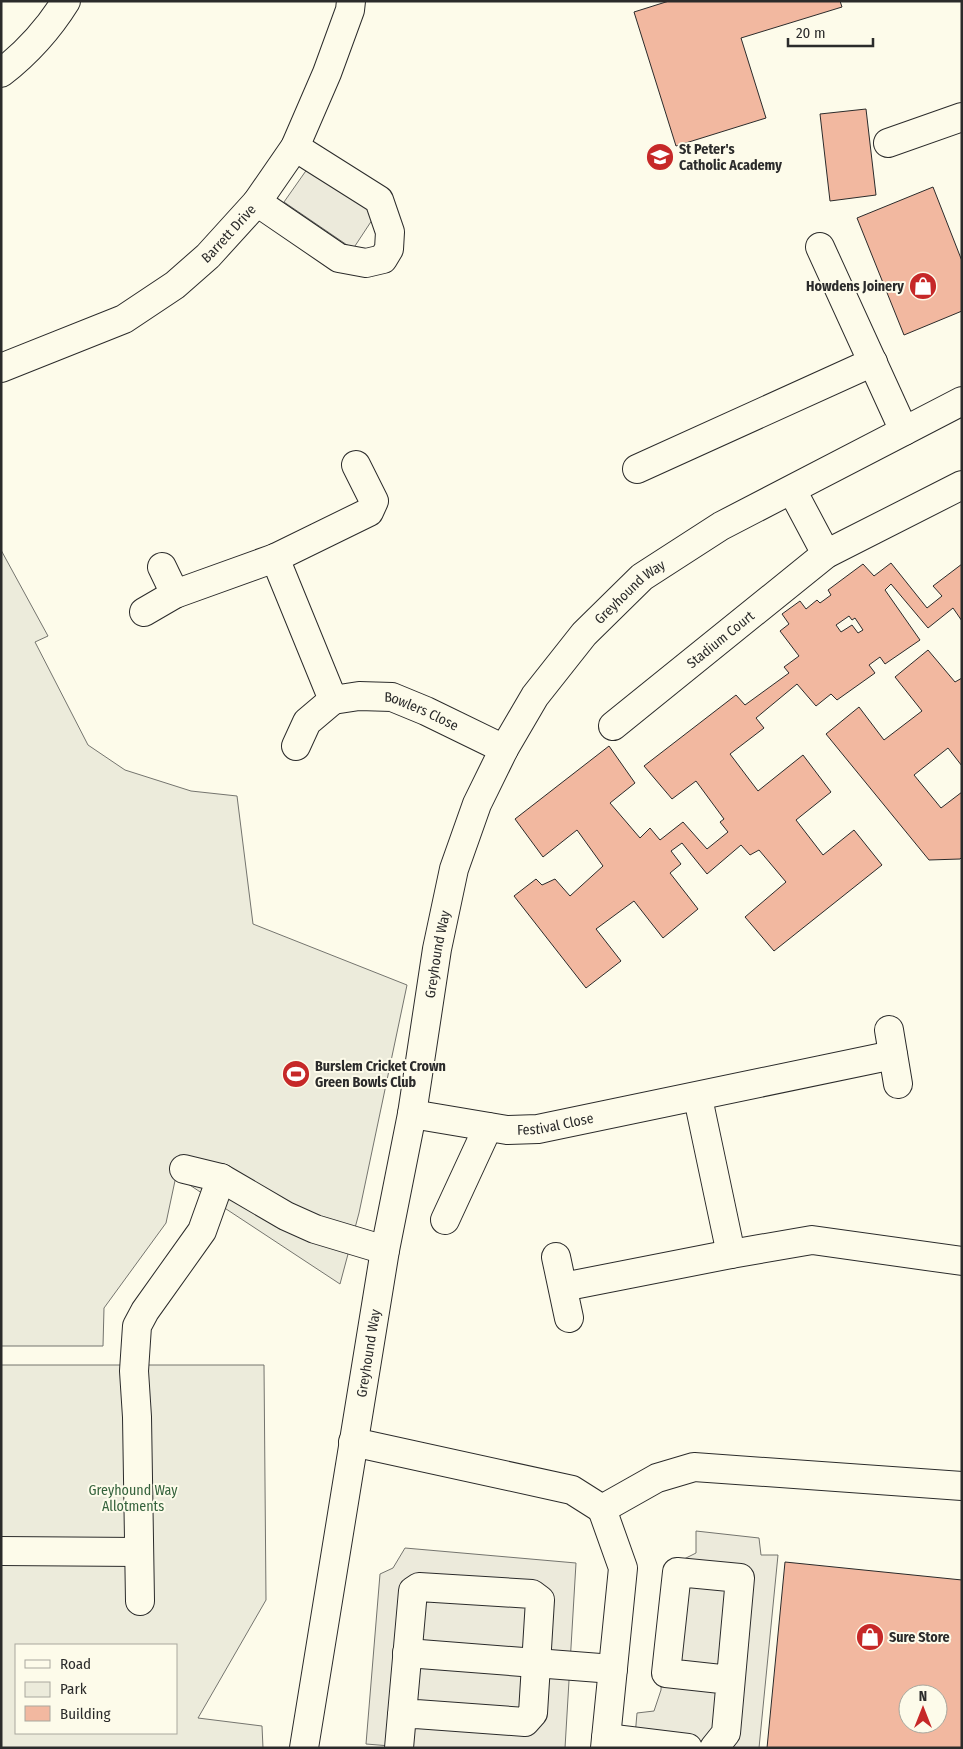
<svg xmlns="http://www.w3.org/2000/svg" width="963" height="1749" font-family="'Fira Sans Condensed',sans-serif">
  <rect width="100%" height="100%" fill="#fdfbea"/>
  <path fill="#ecebdb" stroke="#74746e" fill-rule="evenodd" d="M 1,550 L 48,636 L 35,642 L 88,745 L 125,770 L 191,791 L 237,796 L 253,924 L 407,985 L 359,1213 L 340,1284 L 176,1176 L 166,1223 L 104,1308 L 103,1346 L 1,1346 Z
    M 1,1365 L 264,1365 L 266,1600 L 198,1718 L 262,1726 L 263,1748 L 1,1748 ZM 16,1645 L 176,1645 L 176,1733 L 16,1733 Z"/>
  <path fill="#eceadb" stroke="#74746e" d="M 310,165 L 378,211 L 353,249 L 284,202 Z
    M 696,1531 L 759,1538 L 761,1555 L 778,1555 L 759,1748 L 634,1748 L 637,1713 L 654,1711 L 661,1690 L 664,1569 L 696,1553 Z
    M 405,1548 L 576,1563 L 565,1748 L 415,1748 L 366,1744 L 380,1574 L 393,1568 Z"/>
  <path fill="#f2b8a0" stroke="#2b2b2b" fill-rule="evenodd" d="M 669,1 L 840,1 L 842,7 L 741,38 L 766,118 L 676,146 L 634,12 Z
    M 866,109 L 876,195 L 830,201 L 820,114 Z
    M 933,187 L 962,261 L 962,311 L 904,335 L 857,218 Z
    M 891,563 L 927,608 L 942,596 L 933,586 L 962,564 L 962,621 L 953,608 L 928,628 L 891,584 L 885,590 L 920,640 L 885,664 L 880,657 L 869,665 L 875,673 L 837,700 L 831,694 L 816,706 L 797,684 L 756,718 L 764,728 L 730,754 L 758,791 L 803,755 L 831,792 L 796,820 L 823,855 L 854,830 L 882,865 L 774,951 L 745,917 L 786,882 L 759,850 L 750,855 L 741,845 L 707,874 L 682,843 L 671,851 L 681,864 L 670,873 L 698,909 L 663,938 L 634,901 L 596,929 L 621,961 L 586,988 L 514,896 L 536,879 L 542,885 L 555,879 L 570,896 L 603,866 L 577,830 L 543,857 L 515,819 L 609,746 L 635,783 L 610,803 L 640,838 L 650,828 L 660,840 L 683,822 L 707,849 L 728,832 L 720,822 L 724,819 L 696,781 L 672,799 L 644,766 L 736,695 L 745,705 L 789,673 L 784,667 L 799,656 L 780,631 L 789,624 L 782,614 L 800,601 L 806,609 L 817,600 L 820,603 L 831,595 L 828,590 L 863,564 L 874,576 ZM 849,616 L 852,620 L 855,618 L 863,630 L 858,633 L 852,625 L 841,632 L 836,625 Z
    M 928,650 L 955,682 L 962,678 L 962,766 L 948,748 L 914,775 L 941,808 L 962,792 L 962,857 L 960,859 L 929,860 L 826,734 L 859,707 L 884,740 L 922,711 L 895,677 Z
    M 785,1562 L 962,1580 L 962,1748 L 767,1748 ZM 908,1694 L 938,1694 L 938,1724 L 908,1724 Z"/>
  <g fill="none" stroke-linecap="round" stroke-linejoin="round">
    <defs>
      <g id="minor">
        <path d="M 1,73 C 28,52 48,30 66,1"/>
        <path d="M 888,143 L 962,117"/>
        <path d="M 257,202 L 339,258 L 366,263 L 383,259 L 389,249 L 390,232 L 379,200 L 295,147"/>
        <path d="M 820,247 L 904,431"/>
        <path id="s1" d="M 1,368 L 124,319 L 175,285 L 208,256 L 257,202 L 295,147 L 327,73 L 350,10 L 351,1"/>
        <path d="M 637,469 L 873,362"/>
        <path d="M 792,490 L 826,554"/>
        <path id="s2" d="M 275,558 L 333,700 L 359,696 L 392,697 L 426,711 L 504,749"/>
        <path d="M 162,567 L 175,594"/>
        <path d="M 144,612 L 175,594 L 275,558 L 369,512 L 374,501 L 356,465"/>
        <path id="s3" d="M 613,726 L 826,554 L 962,485"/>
        <path d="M 296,746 L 307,722 L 333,700"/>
        <path d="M 889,1030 L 898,1084"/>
        <path d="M 698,1098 L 731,1254"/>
        <path id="s4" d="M 412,1114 L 507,1130 L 538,1129 L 893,1055"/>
        <path d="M 184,1169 L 221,1178 L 286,1216 L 315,1229 L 385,1250"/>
        <path d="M 445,1220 L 488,1127"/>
        <path d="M 556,1257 L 569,1318"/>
        <path d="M 563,1287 L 731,1254 L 812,1240 L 962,1261"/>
        <path d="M 353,1442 L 572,1490 L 602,1509 L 657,1478 L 694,1467 L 962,1486"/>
        <path d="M 602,1509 L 623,1568 L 605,1748"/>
        <path d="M 1,1551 L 139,1552"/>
        <path d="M 140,1601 L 137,1417 L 134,1371 L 137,1326 L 145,1311 L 202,1231 L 221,1178"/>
        <path d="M 407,1653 L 613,1669"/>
        <path d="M 606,1738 L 688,1748"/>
        <path id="s5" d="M 304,1748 L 385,1250 L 412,1114 L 437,949 L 454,869 L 477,804 L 504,749 L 535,696 L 584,634 L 642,577 L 721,526 L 962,401"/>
        <path d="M 399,1748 L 413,1591 L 419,1587 L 532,1594 L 540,1600 L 533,1713 L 525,1722 L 402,1713"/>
        <path d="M 714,1748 L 726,1733 L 740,1578 L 677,1572 L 666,1673 L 730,1680"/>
      </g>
    </defs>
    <use href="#minor" stroke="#2b2b2b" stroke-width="30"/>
    <use href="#minor" stroke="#fdfbea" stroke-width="28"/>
  </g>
  <defs>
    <symbol id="school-disc" viewBox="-11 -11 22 22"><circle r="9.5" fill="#c62828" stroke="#fdfbea"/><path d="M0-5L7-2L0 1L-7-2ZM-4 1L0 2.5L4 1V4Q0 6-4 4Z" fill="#fff"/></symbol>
    <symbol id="shop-disc" viewBox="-11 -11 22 22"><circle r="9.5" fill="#c62828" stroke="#fdfbea"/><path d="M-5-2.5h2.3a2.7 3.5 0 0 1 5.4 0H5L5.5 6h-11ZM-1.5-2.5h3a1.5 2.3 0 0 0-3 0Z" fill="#fff"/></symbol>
    <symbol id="stadium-disc" viewBox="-11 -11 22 22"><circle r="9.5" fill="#c62828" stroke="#fdfbea"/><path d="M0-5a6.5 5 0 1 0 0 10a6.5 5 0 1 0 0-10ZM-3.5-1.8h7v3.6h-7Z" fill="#fff"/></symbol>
  </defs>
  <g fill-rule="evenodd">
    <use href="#school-disc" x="644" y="141" width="32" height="32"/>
    <use href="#shop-disc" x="907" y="270" width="32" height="32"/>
    <use href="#stadium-disc" x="280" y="1058" width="32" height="32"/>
    <use href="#shop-disc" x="854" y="1621" width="32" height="32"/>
  </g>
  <g text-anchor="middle" stroke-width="4" stroke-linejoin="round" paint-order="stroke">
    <g font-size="14" font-weight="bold" fill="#2b2b2b" stroke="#fdfbea" text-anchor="start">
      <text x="679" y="154">St Peter's<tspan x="679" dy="16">Catholic Academy</tspan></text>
      <text x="904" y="291" text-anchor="end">Howdens Joinery</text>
      <text x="315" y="1071">Burslem Cricket Crown<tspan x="315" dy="16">Green Bowls Club</tspan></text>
      <text x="889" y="1642">Sure Store</text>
    </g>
    <g font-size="14" fill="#2b2b2b" stroke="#fdfbea">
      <text dy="5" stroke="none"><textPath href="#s1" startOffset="268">Barrett Drive</textPath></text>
      <text dy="5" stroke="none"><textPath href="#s5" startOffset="1225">Greyhound Way</textPath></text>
      <text dy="5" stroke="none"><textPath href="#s3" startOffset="138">Stadium Court</textPath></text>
      <text dy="5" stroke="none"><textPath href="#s2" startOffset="245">Bowlers Close</textPath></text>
      <text dy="5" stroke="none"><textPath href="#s5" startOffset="805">Greyhound Way</textPath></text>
      <text dy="5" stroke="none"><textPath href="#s4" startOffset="145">Festival Close</textPath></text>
      <text dy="5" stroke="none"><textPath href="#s5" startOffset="400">Greyhound Way</textPath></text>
    </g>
    <g font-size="14" fill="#34623c" stroke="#fdfbea">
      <text x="133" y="1495">Greyhound Way<tspan x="133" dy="16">Allotments</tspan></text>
    </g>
  </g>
  <rect width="963" height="1749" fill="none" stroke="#2b2b2b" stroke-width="5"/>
  <rect x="15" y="1644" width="162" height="90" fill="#fdfbea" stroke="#a9a89e"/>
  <rect x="25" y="1660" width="25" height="8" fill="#fdfbea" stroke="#a9a89e"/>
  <text x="60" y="1669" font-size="15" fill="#2b2b2b">Road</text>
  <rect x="25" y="1682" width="25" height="15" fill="#ecebdb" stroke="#a9a89e"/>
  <text x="60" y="1694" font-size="15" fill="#2b2b2b">Park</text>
  <rect x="25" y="1706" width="25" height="15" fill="#f2b8a0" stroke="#a9a89e"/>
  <text x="60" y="1719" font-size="15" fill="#2b2b2b">Building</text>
  <g transform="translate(923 1709)"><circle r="24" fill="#fdfbea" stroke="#a9a89e"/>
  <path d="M0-4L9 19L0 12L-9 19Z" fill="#c62828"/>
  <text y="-8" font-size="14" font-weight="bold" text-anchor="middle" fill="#2b2b2b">N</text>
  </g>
  <path d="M788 38v8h85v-8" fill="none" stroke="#2b2b2b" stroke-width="2.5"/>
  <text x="796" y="38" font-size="15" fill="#2b2b2b" stroke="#fdfbea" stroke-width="4" paint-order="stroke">20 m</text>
</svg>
